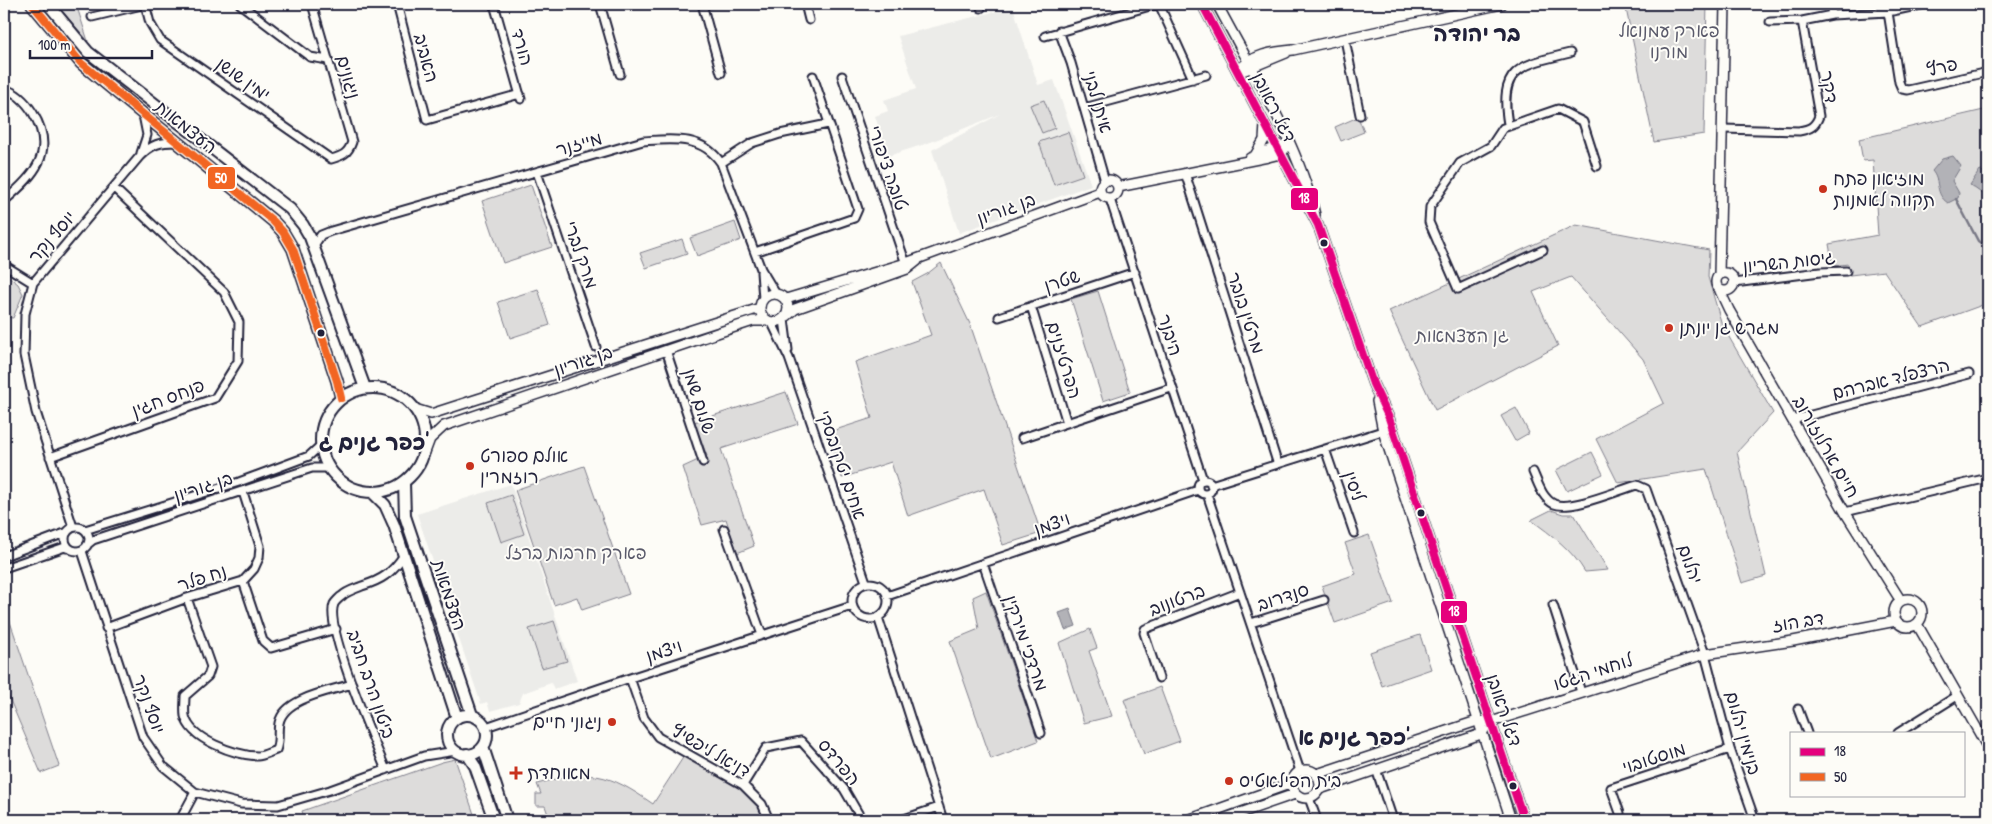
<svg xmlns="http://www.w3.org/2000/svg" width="1992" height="824" font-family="'Patrick Hand','Playpen Sans Hebrew',sans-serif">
  <rect width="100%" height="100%" fill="#fdfcf7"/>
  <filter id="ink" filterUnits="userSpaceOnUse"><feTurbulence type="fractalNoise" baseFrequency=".02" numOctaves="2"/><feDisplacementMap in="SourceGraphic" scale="10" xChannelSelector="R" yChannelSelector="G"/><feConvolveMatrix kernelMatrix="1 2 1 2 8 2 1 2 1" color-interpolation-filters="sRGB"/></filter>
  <g filter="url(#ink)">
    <path fill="#ecece9" d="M 1013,7 L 1038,85 L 1054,80 L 1091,185 L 959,233 L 932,150 L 1000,114 L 928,143 L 888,156 L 875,116 L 888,111 L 884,100 L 916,89 L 898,36 Z
      M 511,484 L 577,681 L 554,689 L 551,683 L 523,693 L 519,703 L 490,711 L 487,702 L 481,704 L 417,514 Z"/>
    <path fill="#dddcdb" stroke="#807f8b" d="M 56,4 L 76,4 L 88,41 Z
      M 1625,4 L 1707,4 L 1704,134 L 1654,142 Z
      M 1044,100 L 1055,128 L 1042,133 L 1030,105 Z
      M 1988,109 L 1988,303 L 1922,327 L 1884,271 L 1850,275 L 1848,264 L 1833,266 L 1829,244 L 1878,235 L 1873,160 L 1863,161 L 1859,139 Z
      M 1358,117 L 1364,132 L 1341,141 L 1335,127 Z
      M 1068,132 L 1083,175 L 1054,185 L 1039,142 Z
      M 531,185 L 552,247 L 503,263 L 482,201 Z
      M 735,222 L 741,240 L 697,256 L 690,238 Z
      M 1576,225 L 1709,250 L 1708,277 L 1722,325 L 1773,413 L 1737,452 L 1766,576 L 1742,583 L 1706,469 L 1618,483 L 1596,439 L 1664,403 L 1643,359 L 1571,277 L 1533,292 L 1558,346 L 1435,410 L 1389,311 Z
      M 682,239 L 687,254 L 646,268 L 640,253 Z
      M 941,263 L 970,324 L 1041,533 L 1003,545 L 984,489 L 908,516 L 891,462 L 842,478 L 826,433 L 872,418 L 855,362 L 931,335 L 912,282 L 927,274 Z
      M 4,273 L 18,284 L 23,294 L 13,318 L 4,317 Z
      M 538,289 L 550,325 L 510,338 L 498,302 Z
      M 1098,291 L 1130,392 L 1103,401 L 1071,299 Z
      M 786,392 L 798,424 L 721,449 L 754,546 L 737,553 L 726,519 L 702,525 L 683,467 L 707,456 L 694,422 Z
      M 1516,408 L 1529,433 L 1515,441 L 1501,416 Z
      M 1592,452 L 1603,474 L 1567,491 L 1556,470 Z
      M 584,466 L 629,594 L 582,610 L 577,597 L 554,605 L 515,490 Z
      M 511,495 L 524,534 L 501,542 L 488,503 Z
      M 1551,510 L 1563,514 L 1574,514 L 1608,570 L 1585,572 C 1572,550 1552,535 1531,520 Z
      M 1369,535 L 1393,603 L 1335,623 L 1322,586 L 1356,574 L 1345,543 Z
      M 986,591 L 1038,741 L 991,759 L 950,641 L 979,629 L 973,597 Z
      M 4,604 L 59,766 L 41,773 L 4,686 Z
      M 554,621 L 567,661 L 542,668 L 529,629 Z
      M 1090,629 L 1097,648 L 1089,651 L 1112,716 L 1084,723 L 1059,643 Z
      M 1420,635 L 1431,669 L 1382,686 L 1370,652 Z
      M 1160,687 L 1180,741 L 1144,754 L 1124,700 Z
      M 686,753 L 754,794 L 769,820 L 550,820 L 545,806 L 536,806 L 536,794 L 541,794 L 537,784 C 591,769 607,772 653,804 Z
      M 455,759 L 476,820 L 305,820 L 302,811 L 442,762 Z"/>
    <path fill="#b2b2b7" stroke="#787885" d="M 1953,156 L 1961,166 L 1952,181 L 1959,193 L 1958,198 L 1948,203 C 1934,194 1941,181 1932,171 L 1942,159 Z
      M 1980,170 L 1988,175 L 1987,197 L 1970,185 Z
      M 1070,609 L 1076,626 L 1065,630 L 1059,613 Z"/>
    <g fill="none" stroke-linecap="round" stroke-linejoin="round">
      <path stroke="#787885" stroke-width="2.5" d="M 1956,199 L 1978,241 L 1988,248"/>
      <defs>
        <path id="minor" d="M 145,4 L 150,23 L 160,40 L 331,159 C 342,156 348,154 352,142 L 312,4
          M 240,4 L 310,57 L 328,60
          M 397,4 L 427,120 L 520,94
          M 494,4 L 521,99
          M 600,4 L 620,74
          M 702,4 L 721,73
          M 805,4 L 809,20
          M 980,4 L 981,8
          M 1159,4 L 1193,79
          M 1830,4 L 1832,15
          M 1888,12 L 1899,82 L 1902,89 L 1908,90 L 1988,72
          M 92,17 L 146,4
          M 1770,22 L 1802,21 L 1832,15 L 1888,12 L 1925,4
          M 1059,31 L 1071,63 L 1105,181
          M 1045,36 L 1157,4
          M 1345,39 L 1360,115
          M 842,76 L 907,267
          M 4,89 C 16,92 26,102 33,113 C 57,152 34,176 4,201
          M 1084,108 L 1206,75
          M 1508,124 C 1498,66 1522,65 1570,53
          M 1723,129 L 1799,131 C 1810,129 1815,127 1819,116 L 1802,21
          M 141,153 L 147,135 L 143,115
          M 721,163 L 752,143 L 780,134 L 828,124
          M 537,172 L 596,347
          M 1185,173 L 1277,462
          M 1110,199 L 1203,480
          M 313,247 L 321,235 L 331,231 L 643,141 C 673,139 702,135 721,163 L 761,269 L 776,294
          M 1543,250 L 1458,289 L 1429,222 L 1430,207 L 1460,163 L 1491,146 L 1503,128 L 1558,109 L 1583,122 L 1597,166
          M 755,252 L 854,218 L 858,209 L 813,76
          M 4,265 L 33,283
          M 761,272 L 763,299
          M 1734,283 L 1820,272 L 1846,271
          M 1031,306 L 1067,423
          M 999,317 L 1135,272
          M 784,319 L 788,350
          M 772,323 L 789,358 L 866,582
          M 666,350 L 703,462
          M 1792,420 L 1969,374
          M 1022,438 L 1171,388
          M 1325,449 L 1354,533
          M 50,457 L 215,398 L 238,361 L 239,322 L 224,292 L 114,188
          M 1533,472 C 1538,483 1542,498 1554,504 C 1571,511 1619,490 1637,485 L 1646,489 L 1705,654 L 1730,749 L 1755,820
          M1198 487a7 7 0 1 1 14 0a7 7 0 1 1-14 0Z
          M 1211,485 L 1392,428
          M 1207,494 L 1300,771
          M 1845,512 L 1988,478
          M65 539a12 12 0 1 1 24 0a12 12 0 1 1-24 0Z
          M 73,527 L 36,412 L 24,355 L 25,314 L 33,283 L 140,156 C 152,144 160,142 176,142
          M 724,529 L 762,635
          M 85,530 L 239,482 L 309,456 L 321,445
          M 88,544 L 93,540 L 312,468 L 329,468
          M 82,551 L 143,737 L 163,766 L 195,792 L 241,804 L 278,805 L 330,790 L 424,756 L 456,751
          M 4,556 L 65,533
          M 983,563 L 1041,733
          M 4,568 L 65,547 L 67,548
          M 243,581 L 263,641 L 271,648 L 336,629
          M852 601a18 18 0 1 1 36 0a18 18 0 1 1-36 0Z
          M 887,596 L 1198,490
          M 187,598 L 211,667 L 208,676 L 185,696 C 185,702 184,710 185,716 C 190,740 236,755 257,756 C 263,756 270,752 276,750 C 280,740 277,733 279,723 C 284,698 330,691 352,684
          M 1553,605 L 1581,692
          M 878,617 L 943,820
          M 1251,623 L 1324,600
          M 106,628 L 187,598 L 243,581 L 254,569 L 259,558 L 260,546 L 243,492
          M 630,678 L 644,718 L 658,737 L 743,785 L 762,804 L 769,820
          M 1159,678 L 1144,633 L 1145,629 L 1240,592
          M 1798,709 L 1807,733
          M 486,727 L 630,678 L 852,606
          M 1898,733 L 1957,696
          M 1376,769 L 1393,820
          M 386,770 C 375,743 324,627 334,604 C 335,602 340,597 342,596 C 347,591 355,589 362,586 C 382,580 392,573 404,555
          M 743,785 L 766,748 L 801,741 L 844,789 L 862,820
          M 1309,798 L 1317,820
          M 1620,813 L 1611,788 L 1730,749
          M 180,820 L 195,792
          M 901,820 L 939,807"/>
        <path id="tertiary" d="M 1202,4 L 1318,225 L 1373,384 L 1389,418 L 1524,820
          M 1217,4 C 1252,71 1297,140 1315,215
          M 1245,70 L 1286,53
          M 1238,71 C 1253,54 1272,52 1293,50 L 1502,4
          M 1256,154 L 1264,140 L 1265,124
          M 1250,158 L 1282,145
          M1100 189a9 9 0 1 1 18 0a9 9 0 1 1-18 0Z
          M 1118,187 L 1268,157 L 1280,154 L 1284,150
          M1716 282a9 9 0 1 1 18 0a9 9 0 1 1-18 0Z
          M 1719,275 L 1725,4
          M 1720,291 L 1729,310 L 1845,512 L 1901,601
          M760 308a14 14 0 1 1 28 0a14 14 0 1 1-28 0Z
          M 786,299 L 906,263 L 1100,192
          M 787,316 L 795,309 L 907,269 L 917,261
          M 1377,401 L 1383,431 L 1511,820
          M 415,409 L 431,414 L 760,308
          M 424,455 L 430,439 L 444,426 L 723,331 L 753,321 L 767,321
          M1894 613a14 14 0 1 1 28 0a14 14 0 1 1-28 0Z
          M 1917,624 L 1988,748
          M1292 784a14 14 0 1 1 28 0a14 14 0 1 1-28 0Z
          M 1317,774 L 1477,721 L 1491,722 L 1705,654 L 1793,641 L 1896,621
          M 1320,789 L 1481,734 L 1484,730
          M 1188,820 L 1292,783
          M 1220,820 L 1295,794"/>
        <path id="secondary" d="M 32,4 L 81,63 L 273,221 L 283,232 L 293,249 L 337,381 L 341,398
          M 48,4 L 88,52 L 290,209 L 303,225 L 310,237 L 365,388
          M321 440a52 52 0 1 1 104 0a52 52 0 1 1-104 0Z
          M 404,483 L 405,516 L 472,715
          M 373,493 L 385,505 L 394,525 L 457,718
          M447 735a20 20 0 1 1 40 0a20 20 0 1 1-40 0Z
          M 483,747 L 507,820
          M 467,754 L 475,766 L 494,820"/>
      </defs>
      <use href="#minor" stroke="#22223b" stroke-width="11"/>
      <use href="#tertiary" stroke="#22223b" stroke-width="12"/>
      <use href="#secondary" stroke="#22223b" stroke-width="14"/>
      <use href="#minor" stroke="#fdfcf7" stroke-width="7"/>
      <use href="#tertiary" stroke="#fdfcf7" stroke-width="9"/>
      <use href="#secondary" stroke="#fdfcf7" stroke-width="10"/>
      <defs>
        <path id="bus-1" d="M 1202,4 L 1318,225 L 1373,384 L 1389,418 L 1524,820"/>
        <path id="bus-2" d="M 32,4 L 81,63 L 273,221 L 283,232 L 293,249 L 337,381 L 341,398"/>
      </defs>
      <use href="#bus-1" stroke="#fdfcf7" stroke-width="11"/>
      <use href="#bus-2" stroke="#fdfcf7" stroke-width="11"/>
      <use href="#bus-1" stroke="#e5007d" stroke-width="8"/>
      <use href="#bus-2" stroke="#f26522" stroke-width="8"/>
    </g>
  </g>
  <g fill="#c8321e" stroke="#fdfcf7" stroke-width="2">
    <circle cx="1823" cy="189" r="5"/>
    <circle cx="1669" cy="328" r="5"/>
    <circle cx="470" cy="466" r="5"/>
    <circle cx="612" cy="722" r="5"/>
    <path d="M513.5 765.5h5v5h5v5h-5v5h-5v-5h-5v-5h5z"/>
    <circle cx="1229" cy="781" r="5"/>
  </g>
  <g fill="#22223b" stroke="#fdfcf7" stroke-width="2">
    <circle cx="1324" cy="243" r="4.5"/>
    <circle cx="321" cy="333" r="4.5"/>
    <circle cx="1421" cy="513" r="4.5"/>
    <circle cx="1513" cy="786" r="4.5"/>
  </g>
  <g text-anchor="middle" stroke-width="4" stroke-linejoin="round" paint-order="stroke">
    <g font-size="18" fill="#5a5a6b" stroke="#fdfcf7">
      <text x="1669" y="37">פארק עמנואל<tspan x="1669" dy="21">מורנו</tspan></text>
      <text x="1462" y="342">גן העצמאות</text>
      <text x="576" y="559">פארק חרבות ברזל</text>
    </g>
    <g font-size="18" fill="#22223b" stroke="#fdfcf7">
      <text transform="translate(522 47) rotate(74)" y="6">הורד</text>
      <text transform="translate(426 58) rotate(75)" y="6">האביב</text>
      <text transform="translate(1942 67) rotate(-13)" y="6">פרץ</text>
      <text transform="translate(348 77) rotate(74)" y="6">ניגונים</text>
      <text transform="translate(243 79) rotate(35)" y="6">ימין שושן</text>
      <text transform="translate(1829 87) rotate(80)" y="6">דקר</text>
      <text transform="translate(1098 102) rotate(74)" y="6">איתן לבני</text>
      <text transform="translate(1274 107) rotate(63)" y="6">דגל ראובן</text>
      <text transform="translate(186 127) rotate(39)" y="6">העצמאות</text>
      <text transform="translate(579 144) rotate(-16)" y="6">מייזנר</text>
      <text transform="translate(888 168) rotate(71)" y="6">טובה ציפורי</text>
      <text transform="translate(1006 209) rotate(-20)" y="6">בן גוריון</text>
      <text transform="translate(52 237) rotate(-49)" y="6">יוסף נקר</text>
      <text transform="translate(581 255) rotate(71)" y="6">מרק לברי</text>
      <text transform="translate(1789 262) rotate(-6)" y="6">גיסות השריון</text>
      <text transform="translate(1062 281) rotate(-18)" y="6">שטרן</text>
      <text transform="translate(1246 313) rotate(72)" y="6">מרטין בובר</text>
      <text transform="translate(1170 335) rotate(73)" y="6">היבנר</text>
      <text transform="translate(1064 360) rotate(73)" y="6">הפרטיזנים</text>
      <text transform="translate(583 361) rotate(-19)" y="6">בן גוריון</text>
      <text transform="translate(1891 379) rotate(-14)" y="6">הרצפלד אברהם</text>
      <text transform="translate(168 398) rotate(-21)" y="6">פנחס חגין</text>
      <text transform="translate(699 401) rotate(72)" y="6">שלום שמן</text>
      <text transform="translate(1826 447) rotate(60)" y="6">חיים ארלוזורוב</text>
      <text transform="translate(842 465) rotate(71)" y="6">אחים יטקובסקי</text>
      <text transform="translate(1354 486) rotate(71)" y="6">ליסין</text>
      <text transform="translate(203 487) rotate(-18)" y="6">בן גוריון</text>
      <text transform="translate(1052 524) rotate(-19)" y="6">ויצמן</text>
      <text transform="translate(1690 564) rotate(70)" y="6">יהלום</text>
      <text transform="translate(202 578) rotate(-18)" y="6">נח פלר</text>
      <text transform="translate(449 595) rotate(72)" y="6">העצמאות</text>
      <text transform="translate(1283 597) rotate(-18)" y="6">סנדרוב</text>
      <text transform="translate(1177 600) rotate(-21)" y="6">ברטונוב</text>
      <text transform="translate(1798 622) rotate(-9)" y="6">דב הוז</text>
      <text transform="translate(1026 643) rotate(71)" y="6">מרדכי מירקין</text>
      <text transform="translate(664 651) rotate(-18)" y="6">ויצמן</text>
      <text transform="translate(1593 672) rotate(-18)" y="6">לוחמי הגטו</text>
      <text transform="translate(371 684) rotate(71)" y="6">ביטון הרב חביב</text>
      <text transform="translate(149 704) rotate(70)" y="6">יוסף נקר</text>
      <text transform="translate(1504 710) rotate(71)" y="6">דגל ראובן</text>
      <text transform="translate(1743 733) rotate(74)" y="6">בנימין יהלום</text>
      <text transform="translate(711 751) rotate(30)" y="6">דניאל ליפשיץ</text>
      <text transform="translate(1654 758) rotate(-18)" y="6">מוסטובוי</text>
      <text transform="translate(839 762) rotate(50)" y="6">הפרדס</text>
    </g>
    <g font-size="18" fill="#22223b" stroke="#fdfcf7" text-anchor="start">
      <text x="1833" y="185">מוזיאון פתח<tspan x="1833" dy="21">תקווה לאמנות</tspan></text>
      <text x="1679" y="334">מגרש גן יונתן</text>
      <text x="480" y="462">אולם ספורט<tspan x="480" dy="21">רוזמרין</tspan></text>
      <text x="602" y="728" text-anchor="end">ניגוני חיים</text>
      <text x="527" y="779">מאוחדת</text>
      <text x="1239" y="787">בית הפילאטיס</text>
    </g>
    <g font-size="22" font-weight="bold" fill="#22223b" stroke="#fdfcf7">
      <text x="1477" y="41">בר יהודה</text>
      <text x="374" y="450">כפר גנים ג'</text>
      <text x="1354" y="745">כפר גנים א'</text>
    </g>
  </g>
  <g stroke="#fdfcf7" stroke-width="2">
    <rect x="207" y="166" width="29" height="24" rx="5" fill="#f26522"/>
    <rect x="1290" y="187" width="29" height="24" rx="5" fill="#e5007d"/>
    <rect x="1440" y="600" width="28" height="24" rx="5" fill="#e5007d"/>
  </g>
  <g font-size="14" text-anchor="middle" font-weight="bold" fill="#fff">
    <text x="221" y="183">50</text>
    <text x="1304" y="203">18</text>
    <text x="1454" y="616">18</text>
  </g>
  <rect width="1992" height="824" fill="none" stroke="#fdfcf7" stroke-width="20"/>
  <rect x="10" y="10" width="1972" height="804" fill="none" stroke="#22223b" stroke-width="2" filter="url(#ink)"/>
  <rect x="1790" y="732" width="175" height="65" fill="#fdfcf7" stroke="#a5a5ac"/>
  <rect x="1800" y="748" width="25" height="8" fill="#e5007d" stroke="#a5a5ac"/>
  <text x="1834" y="756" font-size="15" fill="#22223b">18</text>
  <rect x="1800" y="773" width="25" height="8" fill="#f26522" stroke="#a5a5ac"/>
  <text x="1834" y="782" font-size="15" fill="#22223b">50</text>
  <path d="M30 50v8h122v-8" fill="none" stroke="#22223b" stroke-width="2.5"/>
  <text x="38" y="50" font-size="15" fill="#22223b" stroke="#fdfcf7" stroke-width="4" paint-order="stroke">100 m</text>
</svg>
